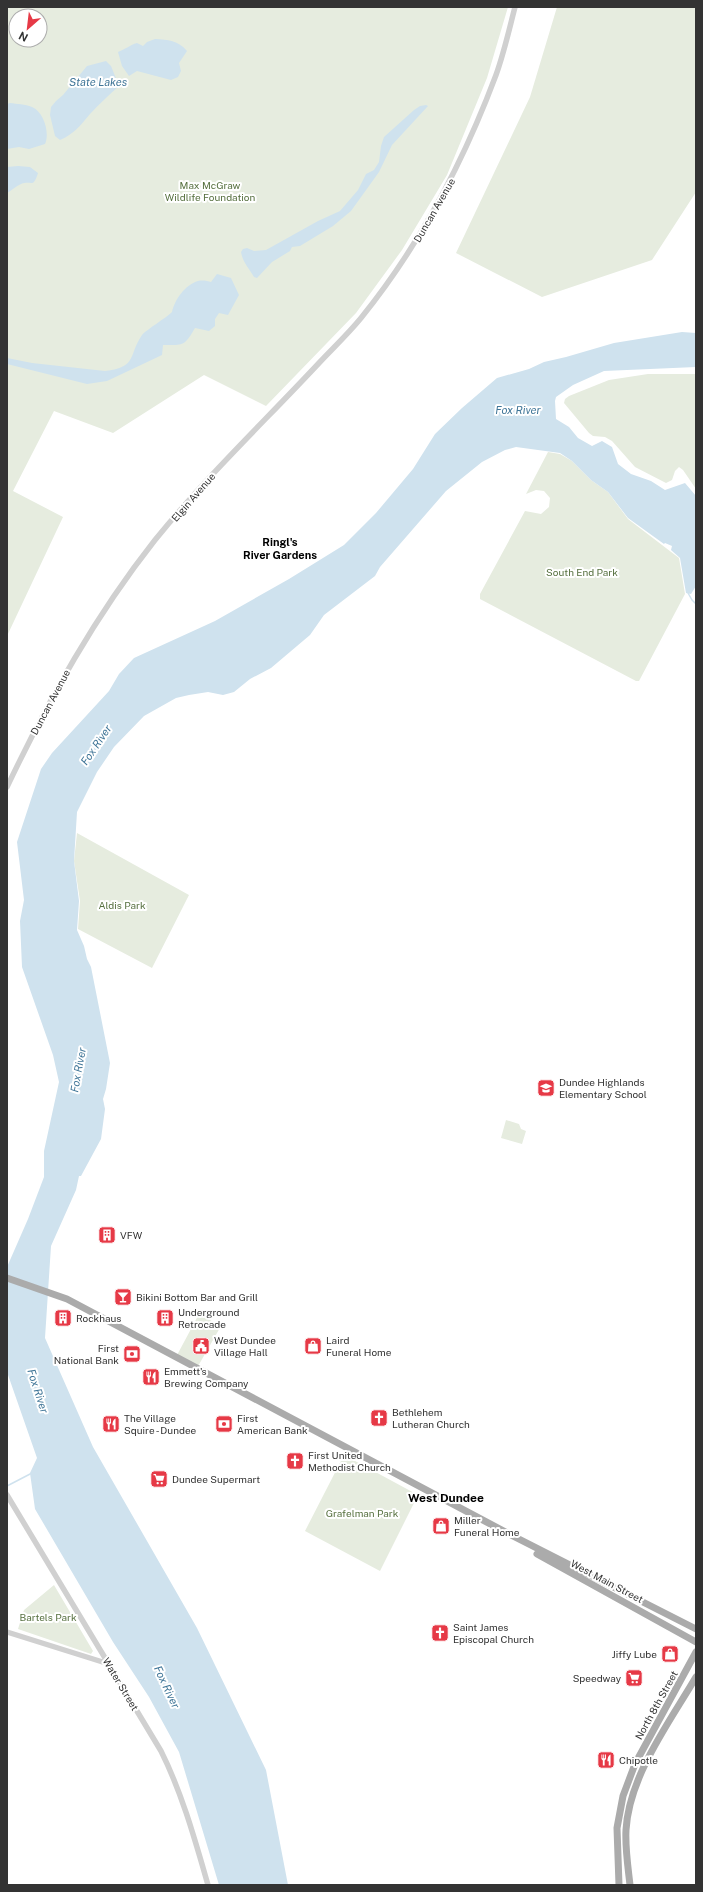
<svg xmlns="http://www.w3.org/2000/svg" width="703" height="1892" font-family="'Public Sans',sans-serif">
  <rect width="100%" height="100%" fill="#fff"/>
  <path fill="#e6ecdf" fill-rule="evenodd" d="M 7,7 L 508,7 L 487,78 L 447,175 L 402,250 L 356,313 L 266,406 L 204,375 L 113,433 L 54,411 L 13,491 L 63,517 L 7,636 ZM 16,16 L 40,16 L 40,40 L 16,40 Z
    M 557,7 L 696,7 L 696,192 L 652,260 L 542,297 L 456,253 L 530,97 Z
    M 648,374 L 696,374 L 696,489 L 683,470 L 679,467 L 675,471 L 672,480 L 666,483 L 635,467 L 612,441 L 605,437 L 593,436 L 589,433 L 564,403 L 565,399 L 569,396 L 609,380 Z
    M 548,452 L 560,454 L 572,461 L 591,480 L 608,492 L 628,519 L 679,558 L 685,594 L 639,681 L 636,681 L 480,599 L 480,594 L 525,511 L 541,514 L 549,507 L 550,498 L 544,491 L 536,490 L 526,494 Z
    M 77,833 L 189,895 L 152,968 L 78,929 L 80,901 L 74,861 Z
    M 506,1120 L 519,1124 L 521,1129 L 526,1131 L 522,1144 L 501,1138 Z
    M 199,1314 L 221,1326 L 197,1368 L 176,1357 Z
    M 344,1455 L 418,1495 L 380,1571 L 305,1531 Z
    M 54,1585 L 93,1651 L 91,1654 L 18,1629 L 24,1610 Z"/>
  <path fill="#cfe2ee" d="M 155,39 C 168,40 178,40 187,51 L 179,63 L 181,71 L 178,77 L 171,80 L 137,71 L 129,76 L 122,66 L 118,52 C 126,49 130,45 137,43 L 143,46 L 147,42 Z
    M 106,61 L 111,66 L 119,86 C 109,95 99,104 90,114 C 80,126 74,134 60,140 L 55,136 L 50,115 L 51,107 L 56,101 L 63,95 L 87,66 Z
    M 10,103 C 17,104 25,104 32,107 C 44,112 50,133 45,144 L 29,149 L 19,147 L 7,149 L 7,104 Z
    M 426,105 L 428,106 L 392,145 L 379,172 L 351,211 L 333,226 L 300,246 L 292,247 L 290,251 L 272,262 L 257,278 L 254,277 C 249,268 243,263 241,252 L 243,249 L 247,248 L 254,251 L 266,250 L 318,221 L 340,211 L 358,190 L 366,174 L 374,170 L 379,162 L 381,146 L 384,137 L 414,110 L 420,106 Z
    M 18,166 L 30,167 L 38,173 C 33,189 32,180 21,184 C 16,186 11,191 7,193 L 7,167 Z
    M 217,274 L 231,278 L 239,295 L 228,315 L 219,313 L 215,319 L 215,326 L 209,331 L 195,328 C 184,347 183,345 163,345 L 162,355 L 107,381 L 87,384 L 7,364 L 7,358 L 32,363 L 105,371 C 138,367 128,355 142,335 C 146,330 166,318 172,312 C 175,299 185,285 198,281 C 202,280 208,281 211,282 Z
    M 682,332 L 696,333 L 696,367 L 604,371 L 573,385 L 556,397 L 555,401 L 556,419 L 569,427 L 578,438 L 592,446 L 602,441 L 612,447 L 618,464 L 631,474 L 651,481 L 665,490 L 685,483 L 696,496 L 696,586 L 691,594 L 686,593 L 680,558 L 671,550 L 672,546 L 665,543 L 664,544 L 628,518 L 608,492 L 591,480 L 572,461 L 560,453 L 516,447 L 505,450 L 482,462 L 446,491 L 380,567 L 375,576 L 324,615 L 310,635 L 271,668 L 250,679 L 234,692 L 223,695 L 208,692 L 189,695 L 176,698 L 144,716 L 114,747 L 97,772 L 77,812 L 74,861 L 79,901 L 77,930 L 84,946 L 87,959 L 91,967 L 110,1063 L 106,1089 L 103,1099 L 105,1109 L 101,1139 L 81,1176 L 79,1176 L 76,1190 L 51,1246 L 45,1338 L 93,1447 L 197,1628 L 266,1770 L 288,1885 L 219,1885 L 179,1752 L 149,1697 L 113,1642 L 35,1509 L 30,1473 L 37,1458 L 7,1372 L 7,1267 L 28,1219 L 44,1177 L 44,1151 L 59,1082 L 53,1055 L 22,967 L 20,921 L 24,900 L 17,842 L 41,769 L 52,753 L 109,691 L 119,674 L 134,658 L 215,621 L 289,579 L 344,545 L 376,513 L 413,469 L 435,434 L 462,408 L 497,378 L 529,369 L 544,362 L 566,357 L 614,343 Z"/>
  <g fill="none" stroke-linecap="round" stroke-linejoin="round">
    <path stroke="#cfe2ee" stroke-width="1.5" d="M 688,593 L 692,600 L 696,604
      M 7,1486 L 32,1473"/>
    <path stroke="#d0d0d0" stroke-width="5.5" d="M 7,787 C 49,699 95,616 155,540 C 206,477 264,422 319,363 C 333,348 348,334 361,318 C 420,245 463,163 496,75 C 504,53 509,30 515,7
      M 7,1495 L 161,1751 C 182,1793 195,1840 208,1885
      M 7,1632 L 109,1664"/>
    <path stroke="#ababab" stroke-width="7" d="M 7,1278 L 67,1299 L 511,1535 L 696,1629
      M 537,1554 L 696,1642
      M 619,1885 L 617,1828 L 623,1796 L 635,1764 L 696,1652
      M 630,1885 C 628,1867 625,1848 626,1830 C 629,1776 669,1723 696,1677"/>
  </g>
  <defs>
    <symbol id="school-square" viewBox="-11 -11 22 22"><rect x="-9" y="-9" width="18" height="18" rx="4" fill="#e63946" stroke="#fff"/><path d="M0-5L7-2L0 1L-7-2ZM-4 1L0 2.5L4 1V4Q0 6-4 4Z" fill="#fff"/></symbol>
    <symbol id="building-square" viewBox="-11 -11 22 22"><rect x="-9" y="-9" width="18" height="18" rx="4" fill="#e63946" stroke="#fff"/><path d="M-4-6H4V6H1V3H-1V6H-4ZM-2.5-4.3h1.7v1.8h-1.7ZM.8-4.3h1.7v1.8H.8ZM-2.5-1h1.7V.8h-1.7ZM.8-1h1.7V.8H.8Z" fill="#fff"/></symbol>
    <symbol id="bar-square" viewBox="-11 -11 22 22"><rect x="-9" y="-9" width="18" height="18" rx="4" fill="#e63946" stroke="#fff"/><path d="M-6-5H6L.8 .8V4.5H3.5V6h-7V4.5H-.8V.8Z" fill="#fff"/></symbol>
    <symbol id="civic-square" viewBox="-11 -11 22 22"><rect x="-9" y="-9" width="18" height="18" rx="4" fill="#e63946" stroke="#fff"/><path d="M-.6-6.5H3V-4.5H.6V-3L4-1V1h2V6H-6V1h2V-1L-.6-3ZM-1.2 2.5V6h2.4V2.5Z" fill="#fff"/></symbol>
    <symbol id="shop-square" viewBox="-11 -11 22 22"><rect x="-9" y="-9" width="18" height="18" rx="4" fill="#e63946" stroke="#fff"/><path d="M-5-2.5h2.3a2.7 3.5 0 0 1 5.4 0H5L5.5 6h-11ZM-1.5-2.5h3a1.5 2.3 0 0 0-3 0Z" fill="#fff"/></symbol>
    <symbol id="bank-square" viewBox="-11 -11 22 22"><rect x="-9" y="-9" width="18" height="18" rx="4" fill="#e63946" stroke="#fff"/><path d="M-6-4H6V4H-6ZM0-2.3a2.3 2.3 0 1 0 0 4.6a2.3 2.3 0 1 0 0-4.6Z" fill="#fff"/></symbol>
    <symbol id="restaurant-square" viewBox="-11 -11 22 22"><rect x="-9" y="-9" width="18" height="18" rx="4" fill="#e63946" stroke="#fff"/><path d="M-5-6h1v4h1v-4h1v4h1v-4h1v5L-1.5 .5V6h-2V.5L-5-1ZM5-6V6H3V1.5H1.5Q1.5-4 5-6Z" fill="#fff"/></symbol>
    <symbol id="church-square" viewBox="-11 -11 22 22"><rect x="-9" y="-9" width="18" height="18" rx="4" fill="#e63946" stroke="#fff"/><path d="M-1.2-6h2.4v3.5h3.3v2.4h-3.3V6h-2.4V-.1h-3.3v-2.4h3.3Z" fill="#fff"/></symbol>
    <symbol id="supermarket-square" viewBox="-11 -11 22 22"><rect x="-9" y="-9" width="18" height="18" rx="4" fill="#e63946" stroke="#fff"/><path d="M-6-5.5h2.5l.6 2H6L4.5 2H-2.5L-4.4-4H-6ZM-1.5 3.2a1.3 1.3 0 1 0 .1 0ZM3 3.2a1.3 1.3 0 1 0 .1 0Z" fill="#fff"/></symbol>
  </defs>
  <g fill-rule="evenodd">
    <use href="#school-square" x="536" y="1078" width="20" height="20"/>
    <use href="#building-square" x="97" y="1225" width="20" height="20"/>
    <use href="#bar-square" x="113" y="1287" width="20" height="20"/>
    <use href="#building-square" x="53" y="1308" width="20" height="20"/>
    <use href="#building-square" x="155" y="1308" width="20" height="20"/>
    <use href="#civic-square" x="191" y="1336" width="20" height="20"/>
    <use href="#shop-square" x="303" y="1336" width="20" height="20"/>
    <use href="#bank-square" x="122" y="1344" width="20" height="20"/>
    <use href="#restaurant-square" x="141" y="1367" width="20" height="20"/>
    <use href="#church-square" x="369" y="1408" width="20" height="20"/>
    <use href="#restaurant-square" x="101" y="1414" width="20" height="20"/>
    <use href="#bank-square" x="214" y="1414" width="20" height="20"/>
    <use href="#church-square" x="285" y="1451" width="20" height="20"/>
    <use href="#supermarket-square" x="149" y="1469" width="20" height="20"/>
    <use href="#shop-square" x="431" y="1516" width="20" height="20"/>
    <use href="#church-square" x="430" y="1623" width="20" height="20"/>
    <use href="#shop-square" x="660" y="1644" width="20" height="20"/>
    <use href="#supermarket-square" x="624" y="1668" width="20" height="20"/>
    <use href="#restaurant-square" x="596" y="1750" width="20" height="20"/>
  </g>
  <g text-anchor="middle" stroke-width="4" stroke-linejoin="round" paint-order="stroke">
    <g font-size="10" fill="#56703f" stroke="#fff">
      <text x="210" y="189">Max McGraw<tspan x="210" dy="12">Wildlife Foundation</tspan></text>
      <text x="582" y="576">South End Park</text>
      <text x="122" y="909">Aldis Park</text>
      <text x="362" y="1517">Grafelman Park</text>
      <text x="48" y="1621">Bartels Park</text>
    </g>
    <g font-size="10" fill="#333" stroke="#fff">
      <text transform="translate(434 210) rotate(-60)" y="4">Duncan Avenue</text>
      <text transform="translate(193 497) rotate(-49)" y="4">Elgin Avenue</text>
      <text transform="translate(50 702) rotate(-62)" y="4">Duncan Avenue</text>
      <text transform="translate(607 1581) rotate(28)" y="4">West Main Street</text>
      <text transform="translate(121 1684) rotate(59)" y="4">Water Street</text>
      <text transform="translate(656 1705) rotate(-61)" y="4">North 8th Street</text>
    </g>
    <g font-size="10" fill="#333" stroke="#fff" text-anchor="start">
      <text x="559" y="1086">Dundee Highlands<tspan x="559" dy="12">Elementary School</tspan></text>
      <text x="120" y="1239">VFW</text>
      <text x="136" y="1301">Bikini Bottom Bar and Grill</text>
      <text x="178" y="1316">Underground<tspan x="178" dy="12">Retrocade</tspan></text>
      <text x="76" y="1322">Rockhaus</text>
      <text x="214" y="1344">West Dundee<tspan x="214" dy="12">Village Hall</tspan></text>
      <text x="326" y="1344">Laird<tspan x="326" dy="12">Funeral Home</tspan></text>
      <text x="119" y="1352" text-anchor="end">First<tspan x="119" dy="12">National Bank</tspan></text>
      <text x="164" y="1375">Emmett's<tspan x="164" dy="12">Brewing Company</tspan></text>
      <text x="392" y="1416">Bethlehem<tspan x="392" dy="12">Lutheran Church</tspan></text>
      <text x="124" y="1422">The Village<tspan x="124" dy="12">Squire - Dundee</tspan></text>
      <text x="237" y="1422">First<tspan x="237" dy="12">American Bank</tspan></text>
      <text x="308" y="1459">First United<tspan x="308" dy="12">Methodist Church</tspan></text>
      <text x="172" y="1483">Dundee Supermart</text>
      <text x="454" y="1524">Miller<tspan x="454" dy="12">Funeral Home</tspan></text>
      <text x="453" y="1631">Saint James<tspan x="453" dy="12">Episcopal Church</tspan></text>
      <text x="657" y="1658" text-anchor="end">Jiffy Lube</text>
      <text x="621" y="1682" text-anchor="end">Speedway</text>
      <text x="619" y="1764">Chipotle</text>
    </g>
    <g font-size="11" font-style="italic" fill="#3f7597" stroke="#fff">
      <text x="98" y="86">State Lakes</text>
      <text x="518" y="414">Fox River</text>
      <text transform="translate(96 745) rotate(-56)" y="4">Fox River</text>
      <text transform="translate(78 1070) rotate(-80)" y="4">Fox River</text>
      <text transform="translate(38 1391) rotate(72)" y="4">Fox River</text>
      <text transform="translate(167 1687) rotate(65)" y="4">Fox River</text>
    </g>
    <g font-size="11" font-weight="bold" fill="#000" stroke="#fff">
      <text x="280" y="546">Ringl's<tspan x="280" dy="13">River Gardens</tspan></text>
    </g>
    <g font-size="12" font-weight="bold" fill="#000" stroke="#fff">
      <text x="446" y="1502">West Dundee</text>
    </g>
  </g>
  <rect width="703" height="1892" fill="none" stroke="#333333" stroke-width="16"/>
  <g transform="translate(28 28) rotate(208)"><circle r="19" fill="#ffffff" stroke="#adadad"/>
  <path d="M0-3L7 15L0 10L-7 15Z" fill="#e63946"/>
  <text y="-6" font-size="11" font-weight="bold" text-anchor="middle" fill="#333333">N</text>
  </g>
</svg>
